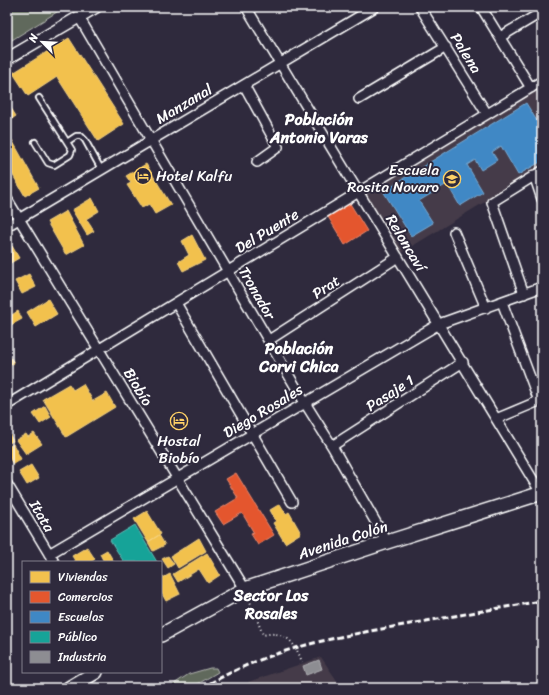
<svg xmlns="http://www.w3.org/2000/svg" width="549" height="695" font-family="Sriracha,sans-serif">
  <rect width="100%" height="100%" fill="#2f2a3d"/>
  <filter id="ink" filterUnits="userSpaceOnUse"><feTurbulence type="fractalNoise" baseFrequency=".025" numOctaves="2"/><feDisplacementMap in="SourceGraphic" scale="8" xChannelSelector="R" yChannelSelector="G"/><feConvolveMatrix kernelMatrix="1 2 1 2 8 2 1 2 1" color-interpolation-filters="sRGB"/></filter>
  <g filter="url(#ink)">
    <path fill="#443b48" d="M 542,84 L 542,167 L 401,253 L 362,190 Z
      M 321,657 L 342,688 L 251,688 L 248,682 Z"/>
    <path fill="#61695c" stroke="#b0b4ae" d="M 7,7 L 65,7 L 7,43 Z
      M 210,668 L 216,668 L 218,672 L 191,688 L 164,688 L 174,684 L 189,674 Z"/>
    <path fill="#f2c14e" stroke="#f6d483" d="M 69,38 L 124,124 L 98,141 L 57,77 L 28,96 L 13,73 Z
      M 7,102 L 16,116 L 7,122 Z
      M 12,140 L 39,188 L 25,196 L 7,165 L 7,143 Z
      M 146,164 L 171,205 L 155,214 L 149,204 L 142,208 L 127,185 L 131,183 L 126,176 Z
      M 92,198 L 99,211 L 86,219 L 94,231 L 87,235 L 72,210 Z
      M 66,211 L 84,245 L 66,255 L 47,222 Z
      M 192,235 L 205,260 L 183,271 L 178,262 L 189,255 L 182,241 Z
      M 12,246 L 19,258 L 7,265 L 7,249 Z
      M 29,274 L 36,287 L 22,294 L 15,281 Z
      M 48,299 L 57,314 L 36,327 L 27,312 Z
      M 18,311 L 22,319 L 11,325 L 7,318 Z
      M 7,352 L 14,363 L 7,367 Z
      M 69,384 L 73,390 L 83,384 L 93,401 L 107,393 L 115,407 L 66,437 L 43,399 Z
      M 45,406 L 51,417 L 40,424 L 33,414 Z
      M 8,431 L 13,441 L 7,444 L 7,432 Z
      M 34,433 L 42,444 L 26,454 L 16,440 L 26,434 L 28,437 Z
      M 13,444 L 21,459 L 13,464 L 7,454 L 7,448 Z
      M 31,465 L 39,478 L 27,485 L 19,472 Z
      M 280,504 L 286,514 L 289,512 L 301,533 L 285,543 L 273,523 L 276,521 L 270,510 Z
      M 147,511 L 161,534 L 148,542 L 134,519 Z
      M 159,535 L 165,545 L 153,551 L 148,542 Z
      M 199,538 L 206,551 L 178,568 L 171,556 Z
      M 87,547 L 95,559 L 91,562 L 76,562 L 72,556 Z
      M 107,550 L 114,562 L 104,562 L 100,554 Z
      M 207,553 L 220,575 L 208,583 L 199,569 L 178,582 L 173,574 Z
      M 168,556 L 174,564 L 168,568 L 162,559 Z
      M 170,574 L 180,594 L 166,601 L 161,592 L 161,579 Z"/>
    <path fill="#e4572e" stroke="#ec896d" d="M 349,202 L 367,231 L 345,245 L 327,215 Z
      M 236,473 L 274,535 L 258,545 L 251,534 L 254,533 L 242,513 L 223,524 L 215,512 L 238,498 L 226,479 Z"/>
    <path fill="#3f88c5" stroke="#79acd6" d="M 526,103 L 537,121 L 542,118 L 542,161 L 518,175 L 501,146 L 492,152 L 497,160 L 481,170 L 475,160 L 467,165 L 483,192 L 460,206 L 447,184 L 419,201 L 433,223 L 411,236 L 383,191 Z"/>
    <path fill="#17a398" stroke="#5dbfb7" d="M 135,525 L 157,562 L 124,562 L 110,540 Z"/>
    <path fill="#8d8d92" stroke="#afafb3" d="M 319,660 L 322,669 L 306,675 L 303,666 Z"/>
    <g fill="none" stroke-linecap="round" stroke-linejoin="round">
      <defs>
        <path id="service" d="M 35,142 L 48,163 L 54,165 L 70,155 L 72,150 L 67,142 L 39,98
          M 67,142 L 76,136 L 81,136 L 85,140 L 101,169"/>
        <path id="minor" d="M 246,7 L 541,493
          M 420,7 L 487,114
          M 481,7 L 531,88
          M 79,17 L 305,403 L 332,446 L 387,542
          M 500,37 L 542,12
          M 244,85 L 278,147 L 257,162
          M 359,99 L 446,47
          M 534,175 L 542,199
          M 7,199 L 245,589
          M 7,226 L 375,7
          M 454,232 L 486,308
          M 524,294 L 492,202 L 542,171
          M 502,302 L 539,401
          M 176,303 L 292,502
          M 269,340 L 398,257
          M 7,405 L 542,81
          M 496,419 L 539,401 L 542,402
          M 332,446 L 463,362
          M 7,484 L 54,562
          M 49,554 L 439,324 L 542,287"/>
        <path id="tertiary" d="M 7,59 L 96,7"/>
        <path id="secondary" d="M 161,635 L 245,589 L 387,542 L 542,493
          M 69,688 L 96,672"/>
      </defs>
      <use href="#service" stroke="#fff" stroke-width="8"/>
      <use href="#minor" stroke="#fff" stroke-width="12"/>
      <use href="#tertiary" stroke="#fff" stroke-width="14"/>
      <use href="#secondary" stroke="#fff" stroke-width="16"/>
      <path stroke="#fff" stroke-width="2" stroke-dasharray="1 3" stroke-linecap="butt" d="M 7,10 L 10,7
        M 249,599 L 263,635 C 285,630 295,642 302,662"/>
      <use href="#service" stroke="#2f2a3d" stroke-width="4.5"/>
      <use href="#minor" stroke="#2f2a3d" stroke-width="9"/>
      <use href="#tertiary" stroke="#2f2a3d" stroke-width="11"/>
      <use href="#secondary" stroke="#2f2a3d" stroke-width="13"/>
      <path stroke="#fff" stroke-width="3" stroke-dasharray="6 3" stroke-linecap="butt" d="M 202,688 C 269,648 335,637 410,624 C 454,616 498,608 542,601"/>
    </g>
  </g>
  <defs>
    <symbol id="hotel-ring" viewBox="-11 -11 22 22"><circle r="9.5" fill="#2f2a3d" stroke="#ffd166" stroke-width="1.5"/><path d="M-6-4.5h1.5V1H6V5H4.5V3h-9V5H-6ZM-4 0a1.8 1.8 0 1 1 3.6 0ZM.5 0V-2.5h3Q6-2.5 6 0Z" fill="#ffd166"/></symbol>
    <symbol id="school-ring" viewBox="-11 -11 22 22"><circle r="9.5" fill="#2f2a3d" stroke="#ffd166" stroke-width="1.5"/><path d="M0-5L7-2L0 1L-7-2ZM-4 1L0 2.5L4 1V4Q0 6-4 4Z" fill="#ffd166"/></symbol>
  </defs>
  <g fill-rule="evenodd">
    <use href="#hotel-ring" x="133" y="166" width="20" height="20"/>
    <use href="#school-ring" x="442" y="169" width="20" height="20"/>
    <use href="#hotel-ring" x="169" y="411" width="20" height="20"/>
  </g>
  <g text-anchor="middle" stroke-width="4" stroke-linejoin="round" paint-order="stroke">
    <g font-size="15" fill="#fff" stroke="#2f2a3d">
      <text transform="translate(466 53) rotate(58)" y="5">Palena</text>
      <text transform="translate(184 104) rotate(-31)" y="5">Manzanal</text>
      <text transform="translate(267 231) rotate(-31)" y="5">Del Puente</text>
      <text transform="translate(406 243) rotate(59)" y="5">Reloncaví</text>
      <text transform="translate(326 287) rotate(-33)" y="5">Prat</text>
      <text transform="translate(257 293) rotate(60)" y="5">Tronador</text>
      <text transform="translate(138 387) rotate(59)" y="5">Biobío</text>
      <text transform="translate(390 393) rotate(-33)" y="5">Pasaje 1</text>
      <text transform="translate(263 411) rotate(-31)" y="5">Diego Rosales</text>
      <text transform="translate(42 516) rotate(59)" y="5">Itata</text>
      <text transform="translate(343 540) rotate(-18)" y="5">Avenida Colón</text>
    </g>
    <g font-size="15" fill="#fff" stroke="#2f2a3d" text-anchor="end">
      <text x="439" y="175">Escuela<tspan x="439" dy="17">Rosita Novaro</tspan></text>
      <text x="156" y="181" text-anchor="start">Hotel Kalfu</text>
      <text x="179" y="446" text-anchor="middle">Hostal<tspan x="179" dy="17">Biobío</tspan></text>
    </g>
    <g font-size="16" font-weight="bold" fill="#fff" stroke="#2f2a3d">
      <text x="319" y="125">Población<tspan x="319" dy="18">Antonio Varas</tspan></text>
      <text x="299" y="354">Población<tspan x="299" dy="18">Corvi Chica</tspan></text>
      <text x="271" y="601">Sector Los<tspan x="271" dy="18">Rosales</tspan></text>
    </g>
  </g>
  <rect width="549" height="695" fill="none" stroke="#2f2a3d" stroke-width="24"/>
  <rect x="12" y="12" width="525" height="671" fill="none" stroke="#fff" stroke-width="1.5" filter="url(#ink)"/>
  <rect x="22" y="561" width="140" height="112" fill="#2f2a3d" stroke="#827f8b"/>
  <rect x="30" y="571" width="20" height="12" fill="#f2c14e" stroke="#827f8b"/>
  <text x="58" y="581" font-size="12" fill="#ffffff">Viviendas</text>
  <rect x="30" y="591" width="20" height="12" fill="#e4572e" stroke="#827f8b"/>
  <text x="58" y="601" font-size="12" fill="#ffffff">Comercios</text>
  <rect x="30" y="611" width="20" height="12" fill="#3f88c5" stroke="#827f8b"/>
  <text x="58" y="621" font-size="12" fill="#ffffff">Escuelas</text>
  <rect x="30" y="631" width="20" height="12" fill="#17a398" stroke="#827f8b"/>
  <text x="58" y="641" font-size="12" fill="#ffffff">Público</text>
  <rect x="30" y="651" width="20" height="12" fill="#8d8d92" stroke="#827f8b"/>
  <text x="58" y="661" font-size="12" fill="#ffffff">Industria</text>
  <g transform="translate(42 42) rotate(294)" stroke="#2f2a3d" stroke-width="3" paint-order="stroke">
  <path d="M0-3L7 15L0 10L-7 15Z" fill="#ffffff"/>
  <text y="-6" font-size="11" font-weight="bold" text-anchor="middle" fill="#ffffff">N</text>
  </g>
</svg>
